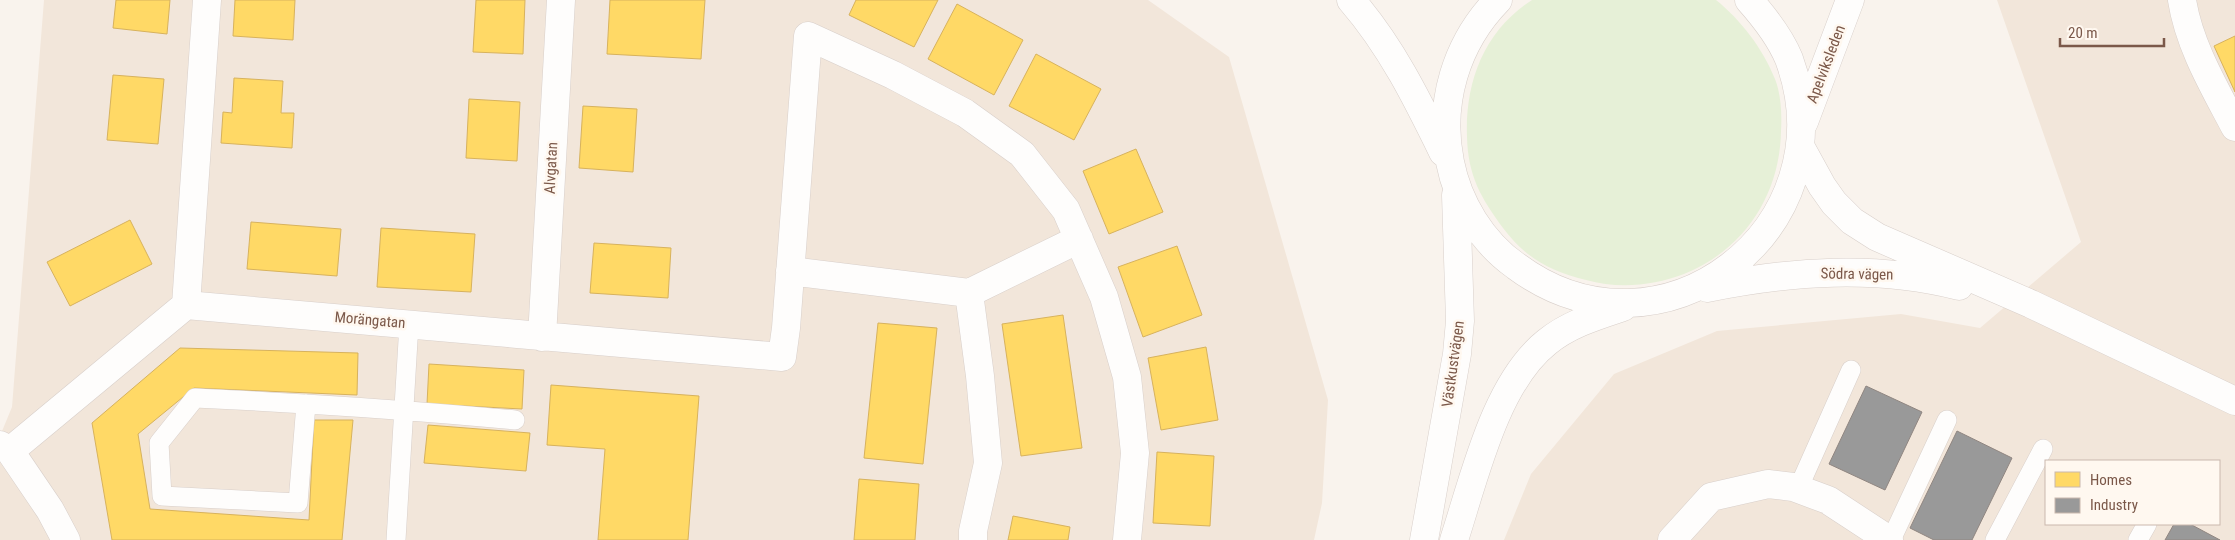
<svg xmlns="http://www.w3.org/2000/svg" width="2235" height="540" font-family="'Roboto Condensed',sans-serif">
  <rect width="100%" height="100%" fill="#f9f3ed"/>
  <path fill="#f2e6da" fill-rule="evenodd" d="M 44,0 L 1148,0 L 1229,57 L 1328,400 L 1322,503 L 1314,540 L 0,540 L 0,436 L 12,407 Z
    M 1997,0 L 2235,0 L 2235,540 L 1504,540 L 1531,474 L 1614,374 L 1717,331 L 1901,314 L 1980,328 L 2081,242 ZM 2046,461 L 2219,461 L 2219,524 L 2046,524 Z"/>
  <path fill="#e6f0d7" d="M 1532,0 L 1716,0 C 1741,20 1763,49 1775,79 C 1781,94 1782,114 1781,131 C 1780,195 1744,250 1684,274 C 1653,286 1618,289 1586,280 C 1549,271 1526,258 1503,228 C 1481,198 1468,176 1467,137 C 1465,82 1484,31 1532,0 Z"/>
  <path fill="#ffd966" stroke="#d7b25d" d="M 116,0 L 170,0 L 167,34 L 113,28 Z
    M 235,0 L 295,0 L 293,40 L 233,36 Z
    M 476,0 L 525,0 L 523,54 L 473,52 Z
    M 610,0 L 705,0 L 701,59 L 607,54 Z
    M 856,0 L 938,0 L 914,47 L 849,15 Z
    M 957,4 L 1023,40 L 994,95 L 928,59 Z
    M 2235,36 L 2235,92 L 2214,46 Z
    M 1036,54 L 1101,89 L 1074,140 L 1009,106 Z
    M 113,75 L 164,79 L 158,144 L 107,140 Z
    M 234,78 L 283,81 L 281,113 L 294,113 L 292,148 L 221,143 L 223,112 L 232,113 Z
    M 469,99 L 520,102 L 517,161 L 466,158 Z
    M 583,106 L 637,109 L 633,172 L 579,168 Z
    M 1136,149 L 1163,212 L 1109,234 L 1083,171 Z
    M 130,220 L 152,264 L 70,306 L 47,262 Z
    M 251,222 L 341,229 L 337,276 L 247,269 Z
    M 381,228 L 475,234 L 471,292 L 377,287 Z
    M 594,243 L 671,248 L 668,298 L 590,293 Z
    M 1177,246 L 1202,315 L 1143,337 L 1118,267 Z
    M 1063,315 L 1082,448 L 1021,456 L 1002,324 Z
    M 878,323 L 937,328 L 923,464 L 864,458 Z
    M 1206,347 L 1218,420 L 1161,430 L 1148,358 Z
    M 180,348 L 358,353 L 357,395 L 194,388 L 138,434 L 150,509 L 309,520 L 314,420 L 353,420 L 342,540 L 112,540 L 92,423 Z
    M 429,364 L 524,370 L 522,409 L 427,404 Z
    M 551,385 L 699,396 L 688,540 L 598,540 L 605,449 L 547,445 Z
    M 428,425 L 530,433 L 526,471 L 424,463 Z
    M 1157,452 L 1214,456 L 1210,526 L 1153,523 Z
    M 859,479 L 919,484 L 915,540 L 854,540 Z
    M 1013,516 L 1070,527 L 1068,540 L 1008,540 Z"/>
  <path fill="#999" stroke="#908681" d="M 1866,386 L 1922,412 L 1885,490 L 1829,464 Z
    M 1957,431 L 2012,458 L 1972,540 L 1934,540 L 1910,528 Z
    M 2174,524 L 2190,524 L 2220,540 L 2165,540 Z"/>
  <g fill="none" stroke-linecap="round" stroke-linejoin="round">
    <defs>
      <path id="service" d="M 306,404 L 298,503 L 162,496 L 159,443 L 195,398 C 302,403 409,410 515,420
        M 1798,489 L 1851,370
        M 396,540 L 409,324
        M 1891,540 L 1947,420
        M 1995,540 L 2043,449
        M 2138,540 L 2147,524"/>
      <path id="minor" d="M 2182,0 C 2189,45 2214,87 2235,127
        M 790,271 L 969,293 L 1079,239
        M 969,293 L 980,376 L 988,463 L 973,531 L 973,540
        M 186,305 L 207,0
        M 542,337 L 561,0
        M 0,445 L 10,451 L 50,510 L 66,540
        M 10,451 L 186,305 L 782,357 L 786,328 L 808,36 L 893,75 L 965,113 L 1022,154 L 1066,210 L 1104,297 L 1127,377 L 1135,453 L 1127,540
        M 1672,540 L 1711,497 L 1768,484 L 1793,487 L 1828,500 L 1889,540"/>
      <path id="tertiary" d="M 1351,0 C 1391,46 1417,99 1443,152
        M 1498,0 C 1456,43 1438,103 1450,162 C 1458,203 1482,242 1516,266 C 1661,374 1851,228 1789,59 C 1780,37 1765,18 1749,0
        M 1804,122 L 1850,0
        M 1800,146 L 1822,186 L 1834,203 L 1852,221 L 1877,237 L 2031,304 L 2235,401
        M 1707,288 C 1791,271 1876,265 1959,286
        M 1424,540 L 1457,354 L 1460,321 L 1456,195
        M 1454,540 C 1474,479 1495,383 1547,342 C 1569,324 1596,316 1623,307"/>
    </defs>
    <use href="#service" stroke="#d8cfca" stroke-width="20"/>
    <use href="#minor" stroke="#d8cfca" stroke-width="29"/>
    <use href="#tertiary" stroke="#d8cfca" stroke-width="29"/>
    <use href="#service" stroke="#fefdfc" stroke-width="19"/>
    <use href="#minor" stroke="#fefdfc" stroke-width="28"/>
    <use href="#tertiary" stroke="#fefdfc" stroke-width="28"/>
  </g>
  <g text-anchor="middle" stroke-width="5" stroke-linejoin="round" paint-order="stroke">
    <g font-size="15" fill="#7b5849" stroke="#fff8f0">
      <text transform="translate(1826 64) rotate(-69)" y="5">Apelviksleden</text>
      <text transform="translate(551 168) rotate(-87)" y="5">Alvgatan</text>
      <text transform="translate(1857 274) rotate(1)" y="5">Södra vägen</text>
      <text transform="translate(370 320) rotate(5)" y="5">Morängatan</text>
      <text transform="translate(1453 364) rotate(-82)" y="5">Västkustvägen</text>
    </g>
  </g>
  <rect x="2045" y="460" width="175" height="65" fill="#fff8f0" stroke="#cab8ad"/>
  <rect x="2055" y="472" width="25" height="15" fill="#ffd966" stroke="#cab8ad"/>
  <text x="2090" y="485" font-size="15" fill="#7b5849">Homes</text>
  <rect x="2055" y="498" width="25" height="15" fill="#999999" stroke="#cab8ad"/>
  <text x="2090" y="510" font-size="15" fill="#7b5849">Industry</text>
  <path d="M2060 38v8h104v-8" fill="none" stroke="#7b5849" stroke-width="2.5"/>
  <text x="2068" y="38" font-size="15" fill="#7b5849" stroke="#fff8f0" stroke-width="4" paint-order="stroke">20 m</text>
</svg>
